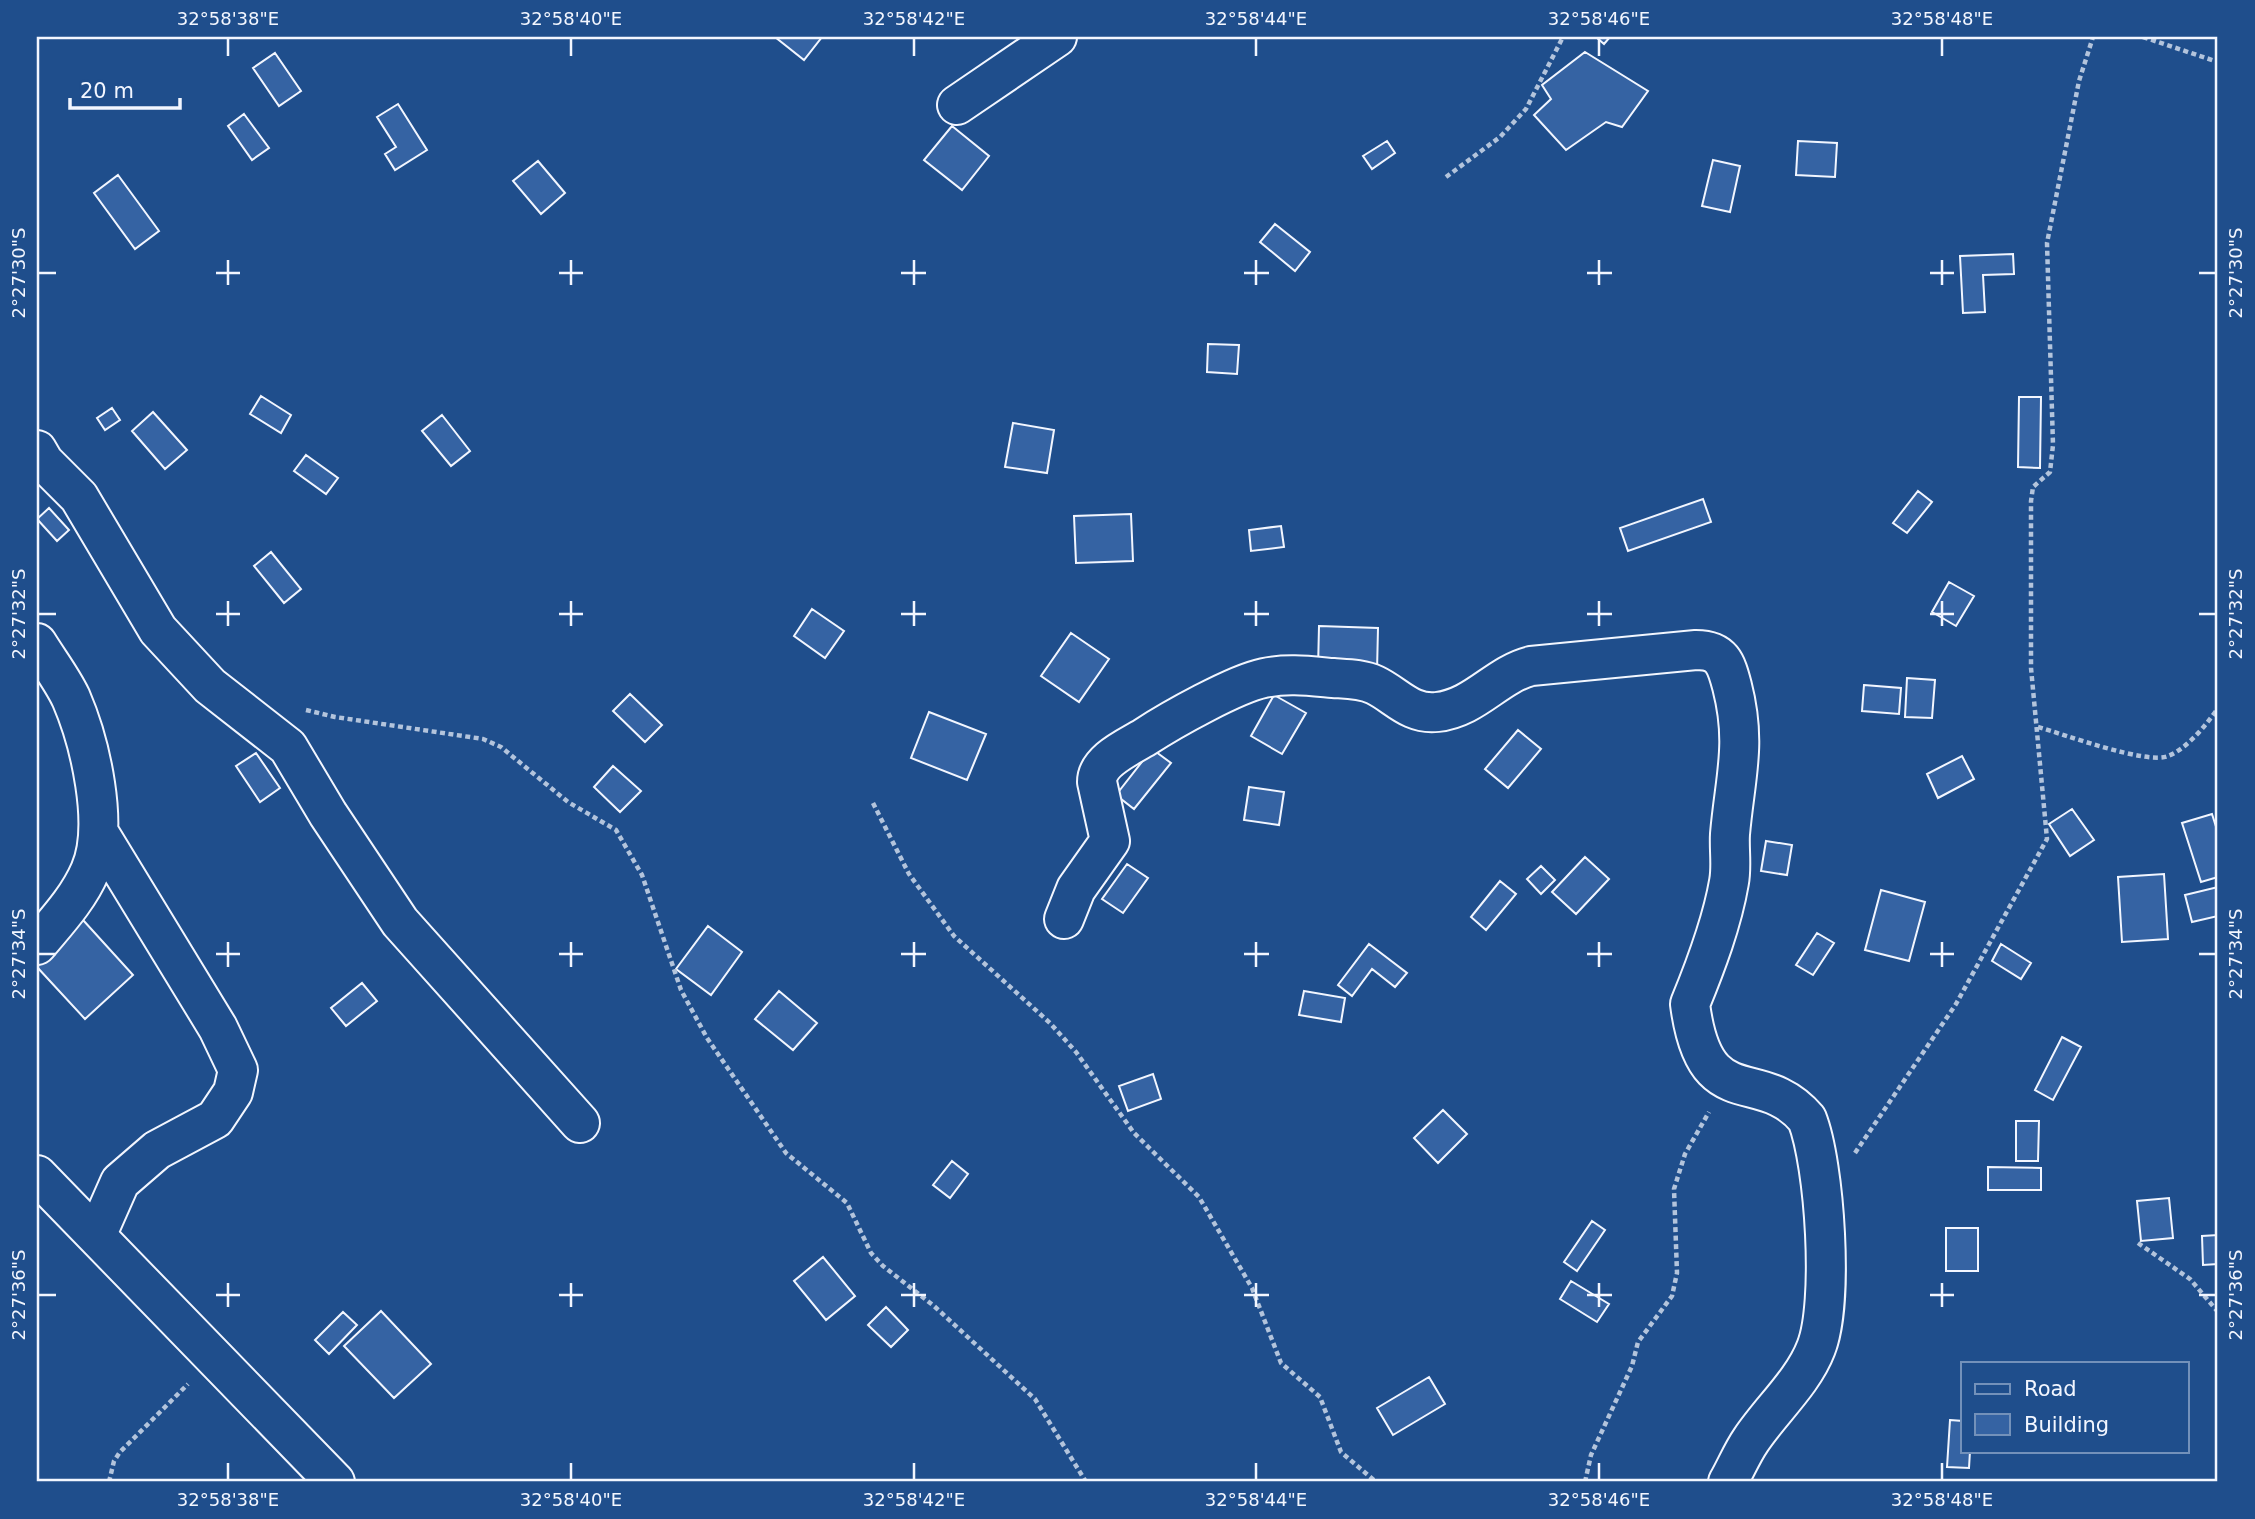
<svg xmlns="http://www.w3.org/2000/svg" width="2255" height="1519" font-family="'DejaVu Sans',sans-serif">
  <rect width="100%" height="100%" fill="#1f4e8c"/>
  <path fill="#3563a3" stroke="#f2f6ff" stroke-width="2" d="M 775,37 L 822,37 L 804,60 Z
    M 1596,37 L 1610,37 L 1604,44 Z
    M 1585,52 L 1648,91 L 1622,127 L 1606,122 L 1566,150 L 1534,115 L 1551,99 L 1542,85 Z
    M 275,53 L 301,91 L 279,106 L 253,68 Z
    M 398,104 L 427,150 L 395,170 L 385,154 L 396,147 L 377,117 Z
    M 244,114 L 269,148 L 252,160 L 228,126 Z
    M 952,126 L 989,156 L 962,190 L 924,160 Z
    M 1387,141 L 1395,153 L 1372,169 L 1363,156 Z
    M 1798,141 L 1837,143 L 1835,177 L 1796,175 Z
    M 1713,160 L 1740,166 L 1730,212 L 1702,206 Z
    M 538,161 L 565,193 L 541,214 L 513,181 Z
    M 118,175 L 159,231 L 135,249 L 94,193 Z
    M 1275,224 L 1310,252 L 1295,271 L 1260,242 Z
    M 2013,254 L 2014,274 L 1983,275 L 1985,312 L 1963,313 L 1960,256 Z
    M 1208,344 L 1239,345 L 1237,374 L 1207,372 Z
    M 261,396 L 291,415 L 281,433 L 250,414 Z
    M 2019,397 L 2041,397 L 2040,468 L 2018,467 Z
    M 112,408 L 120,420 L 105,430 L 97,418 Z
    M 153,412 L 187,450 L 165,469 L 132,431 Z
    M 442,415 L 470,451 L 451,466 L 422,431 Z
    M 1013,423 L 1054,430 L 1047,473 L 1005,467 Z
    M 306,455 L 338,478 L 326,494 L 294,471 Z
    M 1918,491 L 1932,502 L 1907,533 L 1893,523 Z
    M 1703,499 L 1711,522 L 1628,551 L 1620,528 Z
    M 49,508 L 69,530 L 57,541 L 37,519 Z
    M 1131,514 L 1133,561 L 1076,563 L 1074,516 Z
    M 1281,526 L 1284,547 L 1251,551 L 1249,530 Z
    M 271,552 L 301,589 L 284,603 L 254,566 Z
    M 1949,582 L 1974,596 L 1956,626 L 1932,612 Z
    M 812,609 L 844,631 L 825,658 L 794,636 Z
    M 1319,626 L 1378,628 L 1377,671 L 1318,669 Z
    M 1071,633 L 1109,659 L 1079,702 L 1041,676 Z
    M 1907,678 L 1935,680 L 1932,718 L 1905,717 Z
    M 1864,685 L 1901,688 L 1899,714 L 1862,711 Z
    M 630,694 L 662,725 L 645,742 L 613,711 Z
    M 1274,695 L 1306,713 L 1282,754 L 1251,736 Z
    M 929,712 L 986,734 L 967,780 L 911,758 Z
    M 1518,730 L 1541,749 L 1508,788 L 1485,769 Z
    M 1152,749 L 1171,763 L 1134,809 L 1116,795 Z
    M 256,753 L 280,788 L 260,802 L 236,766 Z
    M 1962,756 L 1974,779 L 1938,798 L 1927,774 Z
    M 613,766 L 641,791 L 620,812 L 594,787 Z
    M 1249,787 L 1284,792 L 1279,825 L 1244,820 Z
    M 2072,809 L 2094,840 L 2070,856 L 2049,824 Z
    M 2212,814 L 2218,833 L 2218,877 L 2201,882 L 2182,823 Z
    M 1766,841 L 1792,845 L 1787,875 L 1761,871 Z
    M 1585,857 L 1609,879 L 1576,914 L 1552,892 Z
    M 1127,864 L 1148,878 L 1123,913 L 1102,899 Z
    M 1541,866 L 1555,880 L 1541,894 L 1527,879 Z
    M 2164,874 L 2168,939 L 2122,942 L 2118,877 Z
    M 1500,881 L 1516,894 L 1486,930 L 1471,917 Z
    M 2218,887 L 2218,916 L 2192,922 L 2185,895 Z
    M 1881,890 L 1925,902 L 1909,961 L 1865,950 Z
    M 83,920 L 133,975 L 85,1019 L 37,967 L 37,961 Z
    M 708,926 L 742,952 L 711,995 L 676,969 Z
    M 1817,933 L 1834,943 L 1813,975 L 1796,965 Z
    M 1369,944 L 1407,973 L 1395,987 L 1372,969 L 1352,996 L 1338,985 Z
    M 2001,944 L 2031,963 L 2021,979 L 1992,961 Z
    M 362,983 L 377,1001 L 346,1026 L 331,1008 Z
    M 779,991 L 817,1023 L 793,1050 L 755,1019 Z
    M 1304,991 L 1345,998 L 1341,1022 L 1299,1015 Z
    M 2062,1037 L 2081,1047 L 2053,1100 L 2035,1090 Z
    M 1153,1074 L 1161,1099 L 1128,1111 L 1119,1086 Z
    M 1443,1110 L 1467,1134 L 1438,1163 L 1414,1138 Z
    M 2016,1121 L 2039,1121 L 2038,1161 L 2016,1161 Z
    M 952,1161 L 968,1174 L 950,1198 L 933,1185 Z
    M 1988,1167 L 2041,1168 L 2041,1190 L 1988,1190 Z
    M 2169,1198 L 2173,1238 L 2141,1241 L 2137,1201 Z
    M 1592,1221 L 1605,1230 L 1577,1271 L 1564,1262 Z
    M 1946,1228 L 1978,1228 L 1978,1271 L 1946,1271 Z
    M 2218,1235 L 2218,1264 L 2203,1265 L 2202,1236 Z
    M 823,1257 L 855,1296 L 826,1320 L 794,1281 Z
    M 1571,1281 L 1609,1304 L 1597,1322 L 1560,1299 Z
    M 886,1307 L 908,1330 L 891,1347 L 868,1325 Z
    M 381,1311 L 431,1364 L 394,1398 L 344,1346 Z
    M 343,1312 L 357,1325 L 329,1354 L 315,1340 Z
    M 1429,1377 L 1445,1404 L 1393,1435 L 1377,1408 Z
    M 1950,1420 L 1963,1421 L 1963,1451 L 1970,1451 L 1969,1468 L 1947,1467 Z"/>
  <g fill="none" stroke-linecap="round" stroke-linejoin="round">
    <defs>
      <path id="minor" d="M 957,105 L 1057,37
        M 37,450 L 44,462 L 79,497 L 158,630 L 210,686 L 288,747 L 328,814 L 400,922 L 580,1123
        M 37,643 C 48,661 62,679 71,698 C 90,742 110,826 90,871 C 78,899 56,922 37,945
        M 1064,919 L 1076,889 L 1110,841 L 1097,782 C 1097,760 1129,747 1145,737 C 1171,720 1235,684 1264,678 C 1287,673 1310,676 1333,678 C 1347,679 1362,679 1375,685 C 1396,695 1410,715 1437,712 C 1475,708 1496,675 1531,666 L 1696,650 C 1722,650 1726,663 1732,686 C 1747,744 1735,777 1730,834 C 1729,850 1732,866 1729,882 C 1722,923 1706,965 1690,1004 C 1705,1119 1760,1063 1807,1119 C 1825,1165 1834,1303 1816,1348 C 1803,1382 1771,1410 1751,1440 C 1742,1453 1736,1468 1728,1482
        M 37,1175 L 335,1482
        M 97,1234 L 120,1182 L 157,1150 L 215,1119 L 233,1092 L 238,1070 L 218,1028 L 99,833"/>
    </defs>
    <use href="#minor" stroke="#f2f6ff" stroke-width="42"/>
    <path stroke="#b3c4dc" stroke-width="4.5" stroke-dasharray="5 3.5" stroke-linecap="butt" d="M 2143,37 L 2218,62
      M 1446,177 L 1500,137 L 1526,109 L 1563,37
      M 306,710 L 335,717 L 483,739 L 501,747 L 568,802 L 616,830 L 642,875 L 681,990 L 707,1038 L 786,1153 L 847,1203 L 871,1253 L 883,1266 L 934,1306 L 1035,1399 L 1086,1482
      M 2038,727 C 2063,734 2147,765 2168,756 C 2187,749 2207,724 2218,708
      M 873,803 L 909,874 L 954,936 L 1050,1023 L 1076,1052 L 1134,1133 L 1199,1197 L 1252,1288 L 1281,1363 L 1320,1397 L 1341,1452 L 1376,1482
      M 1855,1153 L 1956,1004 L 2047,839 L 2031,668 L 2031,501 L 2033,487 L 2050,472 L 2053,445 L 2047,243 L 2079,81 L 2093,37
      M 2138,1243 L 2190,1279 L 2218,1312
      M 109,1482 L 114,1461 L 120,1452 L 188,1384
      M 1585,1482 L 1591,1455 L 1632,1366 L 1638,1342 L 1672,1296 L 1677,1273 L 1674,1189 L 1685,1154 L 1709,1112"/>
    <use href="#minor" stroke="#1f4e8c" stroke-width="38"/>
  </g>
  <path fill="none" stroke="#f2f6ff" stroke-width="2.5" d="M 228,38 L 228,56M 571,38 L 571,56M 914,38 L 914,56M 1256,38 L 1256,56M 1599,38 L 1599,56M 1942,38 L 1942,56M 228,260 L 228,285M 571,260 L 571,285M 914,260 L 914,285M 1256,260 L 1256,285M 1599,260 L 1599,285M 1942,260 L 1942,285M 38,273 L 56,273M 216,273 L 240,273M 559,273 L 583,273M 901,273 L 926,273M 1244,273 L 1269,273M 1587,273 L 1612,273M 1930,273 L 1954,273M 2199,273 L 2216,273M 228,601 L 228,626M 571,601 L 571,626M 914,601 L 914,626M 1256,601 L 1256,626M 1599,601 L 1599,626M 1942,601 L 1942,626M 38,614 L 56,614M 216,614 L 240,614M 559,614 L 583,614M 901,614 L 926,614M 1244,614 L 1269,614M 1587,614 L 1612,614M 1930,614 L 1954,614M 2199,614 L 2216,614M 228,942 L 228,967M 571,942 L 571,967M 914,942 L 914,967M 1256,942 L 1256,967M 1599,942 L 1599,967M 1942,942 L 1942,967M 38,954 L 56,954M 216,954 L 240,954M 559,954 L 583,954M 901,954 L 926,954M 1244,954 L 1269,954M 1587,954 L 1612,954M 1930,954 L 1954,954M 2199,954 L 2216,954M 228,1283 L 228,1307M 571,1283 L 571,1307M 914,1283 L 914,1307M 1256,1283 L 1256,1307M 1599,1283 L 1599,1307M 1942,1283 L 1942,1307M 38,1295 L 56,1295M 216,1295 L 240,1295M 559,1295 L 583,1295M 901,1295 L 926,1295M 1244,1295 L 1269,1295M 1587,1295 L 1612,1295M 1930,1295 L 1954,1295M 2199,1295 L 2216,1295M 228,1463 L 228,1480M 571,1463 L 571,1480M 914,1463 L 914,1480M 1256,1463 L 1256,1480M 1599,1463 L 1599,1480M 1942,1463 L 1942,1480"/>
  <rect width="2255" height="1519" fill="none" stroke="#1f4e8c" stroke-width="77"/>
  <rect x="1961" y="1362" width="228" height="91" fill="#1f4e8c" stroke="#7391ba" stroke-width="2"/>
  <rect x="1975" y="1384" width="35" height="10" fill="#1f4e8c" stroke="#7391ba" stroke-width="2"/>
  <text x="2024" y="1396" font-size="21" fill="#f2f6ff">Road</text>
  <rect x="1975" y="1414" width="35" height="21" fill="#3563a3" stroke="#7391ba" stroke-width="2"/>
  <text x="2024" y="1432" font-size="21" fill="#f2f6ff">Building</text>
  <path d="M70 98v10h110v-10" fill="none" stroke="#f2f6ff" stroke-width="3.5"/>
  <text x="80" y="98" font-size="21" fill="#f2f6ff" stroke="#1f4e8c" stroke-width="5" paint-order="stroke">20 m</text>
  <rect x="38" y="38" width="2178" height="1442" fill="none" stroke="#f2f6ff" stroke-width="2.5"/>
  <g font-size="18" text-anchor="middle" fill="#f2f6ff">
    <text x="228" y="25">32°58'38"E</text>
    <text x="571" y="25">32°58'40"E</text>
    <text x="914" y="25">32°58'42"E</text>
    <text x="1256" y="25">32°58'44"E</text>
    <text x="1599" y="25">32°58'46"E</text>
    <text x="1942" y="25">32°58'48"E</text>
    <text transform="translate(19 273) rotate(-90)" y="6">2°27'30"S</text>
    <text transform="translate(2236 273) rotate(-90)" y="6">2°27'30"S</text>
    <text transform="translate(19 614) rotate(-90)" y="6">2°27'32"S</text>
    <text transform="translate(2236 614) rotate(-90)" y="6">2°27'32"S</text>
    <text transform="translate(19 954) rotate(-90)" y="6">2°27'34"S</text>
    <text transform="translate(2236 954) rotate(-90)" y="6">2°27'34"S</text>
    <text transform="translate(19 1295) rotate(-90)" y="6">2°27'36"S</text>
    <text transform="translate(2236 1295) rotate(-90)" y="6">2°27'36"S</text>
    <text x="228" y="1506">32°58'38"E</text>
    <text x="571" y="1506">32°58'40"E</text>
    <text x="914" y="1506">32°58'42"E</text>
    <text x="1256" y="1506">32°58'44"E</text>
    <text x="1599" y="1506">32°58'46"E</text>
    <text x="1942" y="1506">32°58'48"E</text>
  </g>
</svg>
